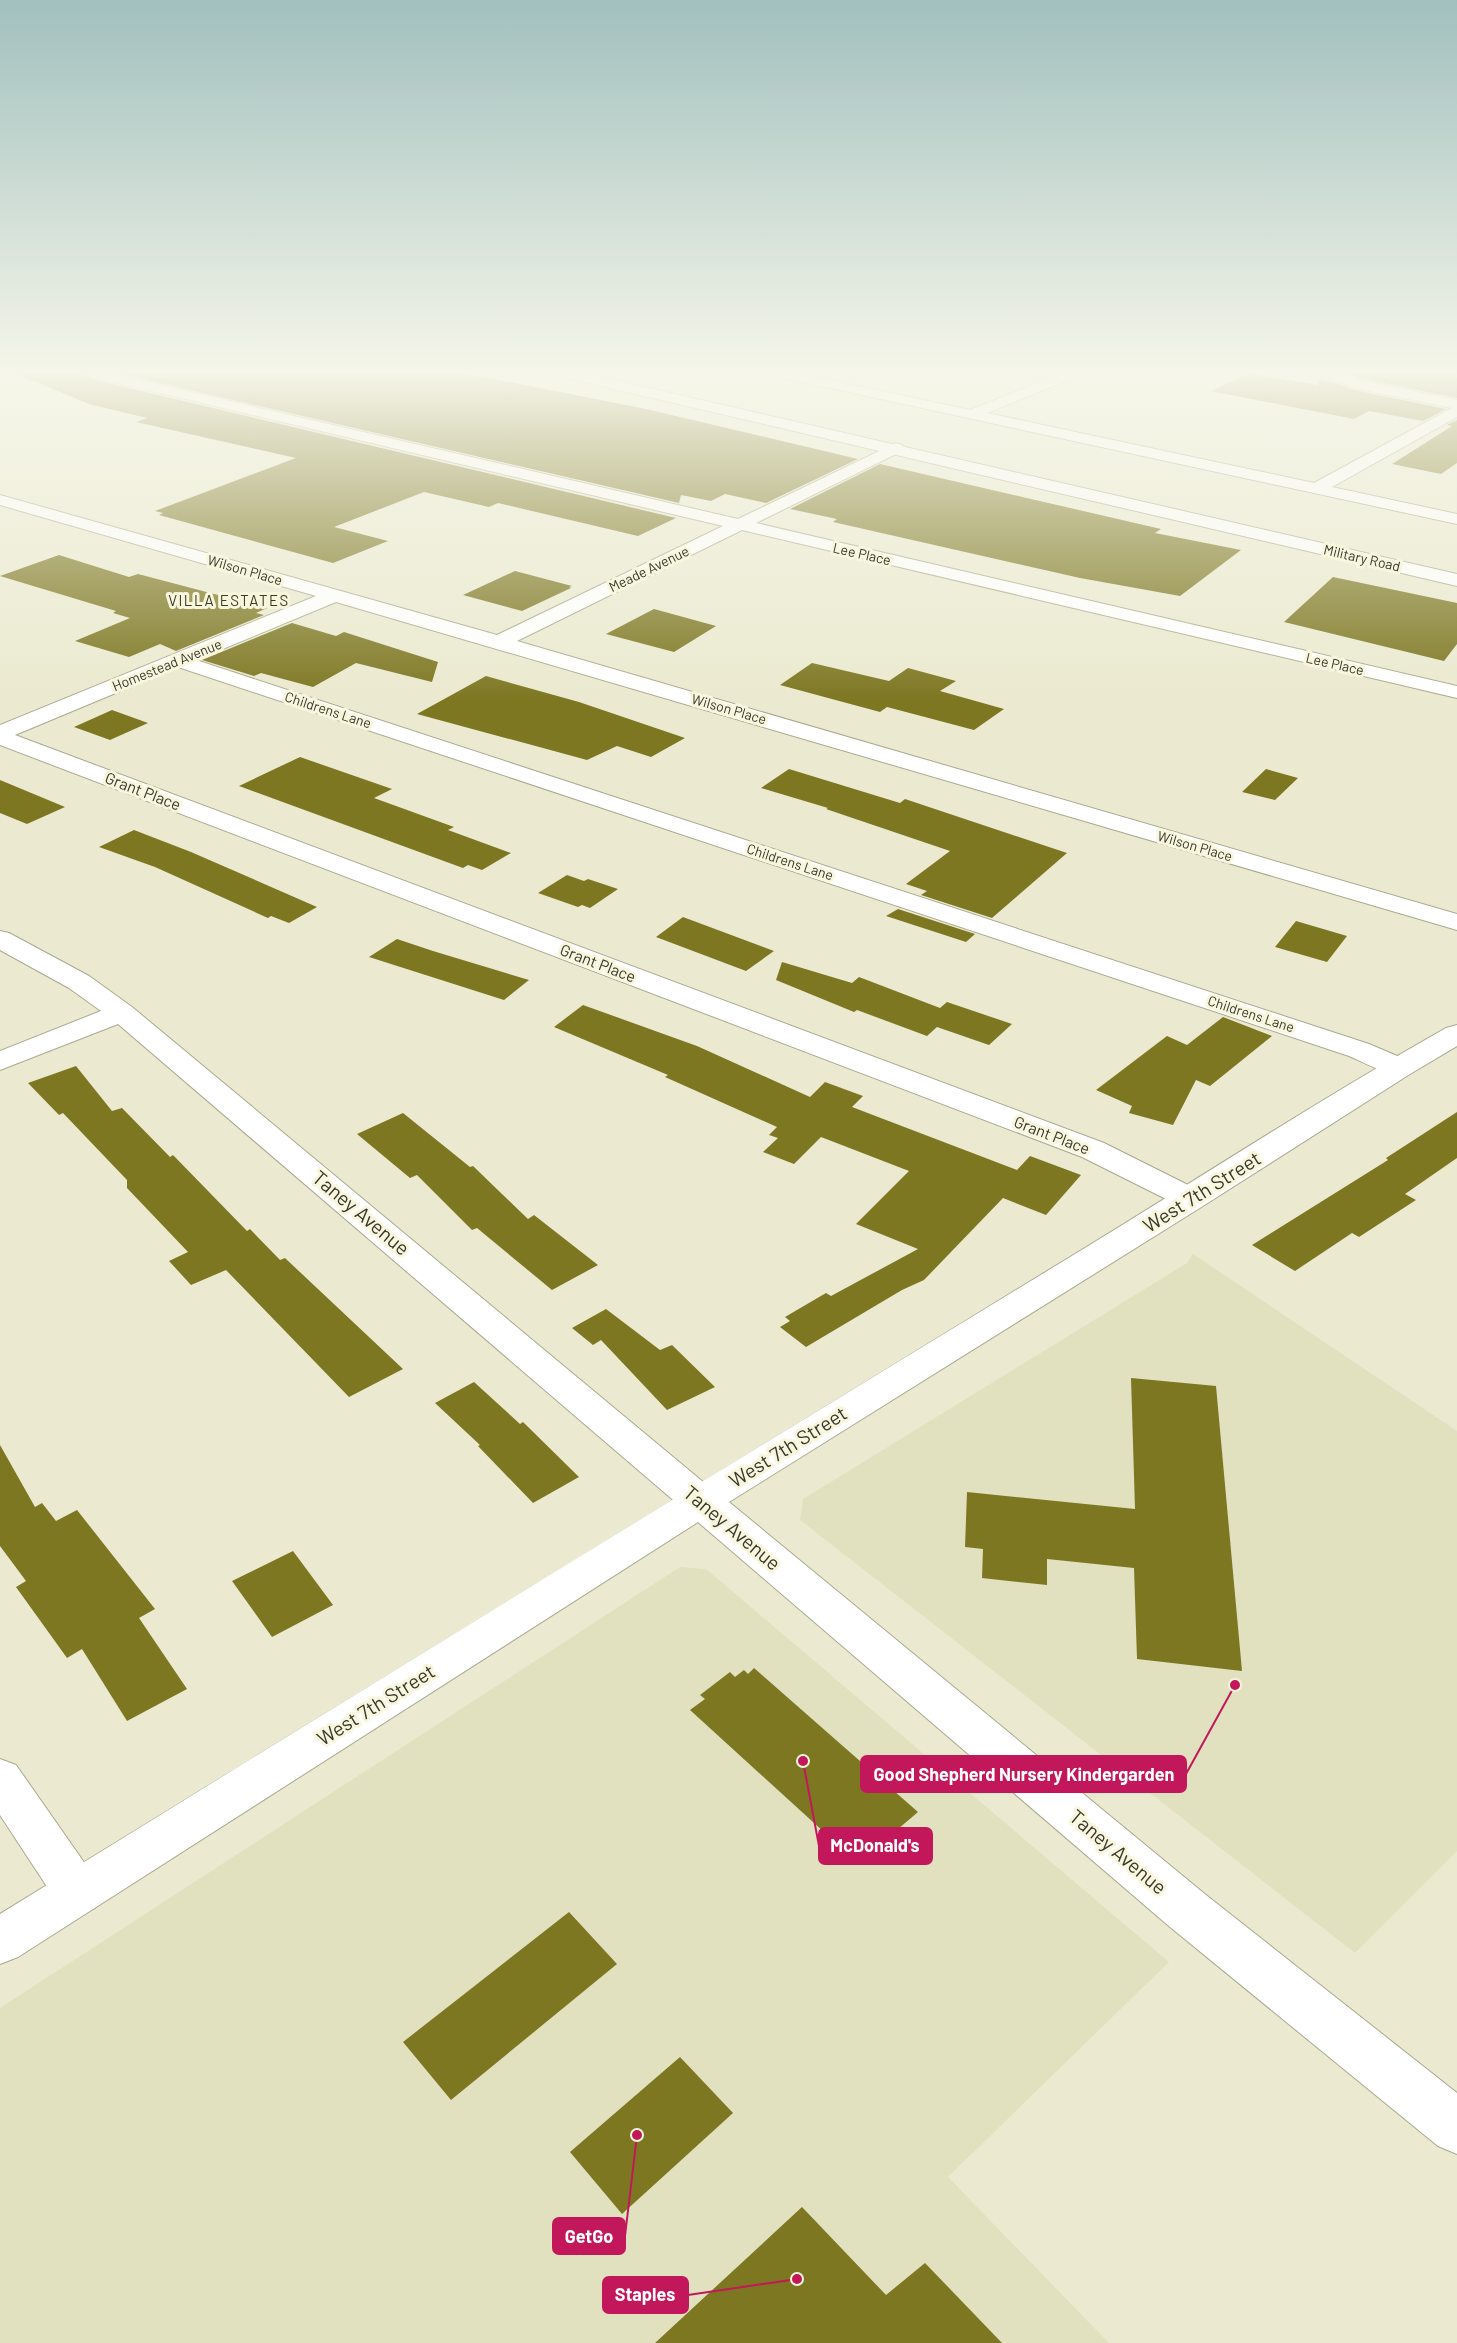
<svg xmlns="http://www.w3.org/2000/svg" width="1457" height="2343" font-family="Barlow,sans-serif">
  <rect width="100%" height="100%" fill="#ebead0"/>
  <path fill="#e2e1bf" d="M 1193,1254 L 1457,1431 L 1457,1851 L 1355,1953 L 800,1520 L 803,1499 L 1187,1263 Z
    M 680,1567 L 706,1569 L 1169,1962 L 948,2177 L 1109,2343 L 0,2343 L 0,2008 Z"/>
  <path fill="#7d7722" d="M 14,373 L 83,373 L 91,379 L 676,518 L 638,536 L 498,503 L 489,507 L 424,492 L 334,527 L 388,541 L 333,563 L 159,515 L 163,513 L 155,511 L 296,458 L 136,422 L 147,418 L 89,404 Z
    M 117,373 L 463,373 L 646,409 L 858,459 L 766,503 L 725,494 L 711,501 L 681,495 L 679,503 Z
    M 1249,373 L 1318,385 L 1319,380 L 1339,384 L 1354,390 L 1446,409 L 1423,421 L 1369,411 L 1354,419 L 1211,391 Z
    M 1348,373 L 1457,373 L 1457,398 L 1359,378 Z
    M 1457,420 L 1457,463 L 1441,474 L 1392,464 L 1452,426 L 1447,425 Z
    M 880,464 L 1161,529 L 1155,533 L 1241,550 L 1180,596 L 1080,578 L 833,522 L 837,519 L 790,509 Z
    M 59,555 L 129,577 L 138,574 L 267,608 L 256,613 L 264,615 L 176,651 L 160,644 L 129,657 L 75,641 L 130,618 L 113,613 L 116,611 L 0,576 Z
    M 515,571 L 572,586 L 569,587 L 571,588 L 522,611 L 463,595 Z
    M 1333,577 L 1457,603 L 1457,644 L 1444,661 L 1284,622 Z
    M 654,609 L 716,626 L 674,652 L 606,634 Z
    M 292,623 L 336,636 L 344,632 L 438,662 L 432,682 L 356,663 L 313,687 L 261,673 L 254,676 L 202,660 Z
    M 812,663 L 889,681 L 908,668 L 956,681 L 940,691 L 1004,709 L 974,730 L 887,707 L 880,712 L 780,685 Z
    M 486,676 L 579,702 L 685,738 L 651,757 L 617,746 L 587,760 L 417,714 Z
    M 112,710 L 148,723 L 110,740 L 74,727 Z
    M 300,757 L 392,789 L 374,798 L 454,827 L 448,830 L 511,853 L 482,870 L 468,865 L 463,868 L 239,786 Z
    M 789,769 L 900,803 L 905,799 L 1067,853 L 992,918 L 921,895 L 927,891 L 906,884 L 950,851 L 826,809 L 828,808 L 761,788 Z
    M 1266,769 L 1298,778 L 1275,800 L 1242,792 Z
    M 0,780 L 65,807 L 27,824 L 0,813 Z
    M 134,830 L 191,852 L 317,907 L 289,923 L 271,916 L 268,918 L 155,867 L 99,847 Z
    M 567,875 L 584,881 L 588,879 L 618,889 L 590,908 L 582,905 L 578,907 L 538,893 Z
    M 898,909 L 975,934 L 966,942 L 886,916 Z
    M 683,917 L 774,951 L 746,971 L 656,937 Z
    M 1296,921 L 1347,936 L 1327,962 L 1275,947 Z
    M 397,939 L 433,951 L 529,980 L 504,1000 L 369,957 Z
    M 782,962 L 852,983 L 859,977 L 940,1008 L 947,1002 L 1012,1024 L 989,1045 L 937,1027 L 927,1036 L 857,1010 L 854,1012 L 776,980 Z
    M 583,1005 L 697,1046 L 810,1097 L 825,1082 L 863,1096 L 852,1107 L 1017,1170 L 1030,1156 L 1081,1175 L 1046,1215 L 1003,1198 L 924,1280 L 902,1290 L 806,1347 L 780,1327 L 790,1321 L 785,1317 L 826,1293 L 831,1296 L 918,1249 L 856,1224 L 909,1171 L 821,1137 L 794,1164 L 763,1152 L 778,1138 L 769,1135 L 777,1127 L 665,1077 L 668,1075 L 554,1027 Z
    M 1223,1017 L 1272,1036 L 1210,1086 L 1196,1080 L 1173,1125 L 1129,1113 L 1132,1106 L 1096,1090 L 1167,1036 L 1187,1045 Z
    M 76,1066 L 112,1111 L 122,1108 L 170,1157 L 173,1155 L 247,1231 L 250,1229 L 280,1260 L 285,1258 L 403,1369 L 349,1397 L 226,1270 L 191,1285 L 169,1261 L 188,1252 L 127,1188 L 127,1180 L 63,1113 L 59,1115 L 28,1083 Z
    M 1457,1112 L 1457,1158 L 1405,1194 L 1416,1200 L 1359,1237 L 1352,1233 L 1295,1271 L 1252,1245 L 1388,1160 L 1386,1158 Z
    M 403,1113 L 470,1167 L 473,1166 L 528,1219 L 534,1215 L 598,1265 L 552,1290 L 477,1228 L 472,1230 L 417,1175 L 410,1178 L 357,1134 Z
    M 606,1309 L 660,1350 L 672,1345 L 715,1387 L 667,1410 L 601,1340 L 593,1345 L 572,1328 Z
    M 1131,1378 L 1216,1386 L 1242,1671 L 1137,1659 L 1134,1568 L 1047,1559 L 1047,1585 L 982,1578 L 983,1549 L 965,1547 L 967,1492 L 1135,1509 Z
    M 474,1382 L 520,1424 L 523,1422 L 579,1477 L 533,1503 L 478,1446 L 480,1445 L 435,1403 Z
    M 0,1445 L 35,1507 L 42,1503 L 56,1521 L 77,1510 L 155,1609 L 139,1618 L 187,1689 L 127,1721 L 82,1649 L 67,1658 L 16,1587 L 26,1581 L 0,1546 Z
    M 293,1551 L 333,1605 L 272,1637 L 232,1581 Z
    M 754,1668 L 918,1812 L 858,1863 L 690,1710 L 705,1699 L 700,1695 L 730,1672 L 735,1677 L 744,1670 L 748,1674 Z
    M 569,1912 L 617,1964 L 451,2100 L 403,2042 Z
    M 680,2057 L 733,2113 L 622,2214 L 570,2152 Z
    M 802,2207 L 886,2295 L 925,2263 L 1002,2343 L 655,2343 Z"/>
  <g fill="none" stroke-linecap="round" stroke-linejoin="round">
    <defs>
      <path id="street" d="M 85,373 L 109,373 L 738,519 L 896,443 L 902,445 L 904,448 L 902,451 L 756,523 L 1457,686 L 1457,698 L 742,530 L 517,641 L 1457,914 L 1457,930 L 336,602 L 196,660 L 1369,1044 L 1409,1061 L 1414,1067 L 1409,1073 C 1389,1078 1368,1064 1349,1056 L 178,667 L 15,735 L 1104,1143 L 1202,1192 L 1207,1199 L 1202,1206 L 1191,1209 L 1180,1206 L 1082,1157 L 0,745 L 0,725 L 316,596 L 0,505 L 0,495 L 497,635 L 723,526 L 92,377 Z
        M 772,373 L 797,373 L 970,410 L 1062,373 L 1080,373 L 1078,376 L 987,413 L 1314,483 L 1452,408 L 1354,388 L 1340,382 L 1310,376 L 1308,373 L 1337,373 L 1349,375 L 1358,380 L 1457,400 L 1457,417 L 1332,487 L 1457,514 L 1457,524 L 779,377 Z
        M 0,931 L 9,933 L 89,976 L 132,1007 L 714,1491 L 719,1501 L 714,1511 L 700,1515 L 686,1511 L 118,1024 L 0,1070 L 0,1051 L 101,1011 L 69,988 L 0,950 Z
        M 0,1759 L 16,1765 L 95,1878 L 102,1893 L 95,1908 L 78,1914 L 61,1908 L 0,1815 Z"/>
      <path id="secondary" d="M 559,373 L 584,373 L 1457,574 L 1457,586 L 567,378 Z
        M 1457,1025 L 1457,1046 L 1410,1074 L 1203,1206 L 729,1502 L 1206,1895 L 1457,2093 L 1457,2154 L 1438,2146 L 1170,1927 L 698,1522 L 18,1957 L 0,1964 L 0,1914 C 346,1700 692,1487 1039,1276 C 1175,1194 1308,1106 1446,1028 Z"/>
    </defs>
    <use href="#street" stroke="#aaa990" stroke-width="2"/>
    <use href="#secondary" stroke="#aaa990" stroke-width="2"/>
    <use href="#street" fill="#fff" fill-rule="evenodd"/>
    <use href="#secondary" fill="#fff" fill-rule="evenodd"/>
  </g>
  <linearGradient id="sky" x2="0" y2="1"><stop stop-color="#a1c0be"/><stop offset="0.53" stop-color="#f6f6ea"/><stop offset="1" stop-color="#f6f6ea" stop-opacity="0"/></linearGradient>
  <rect width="1457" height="701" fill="url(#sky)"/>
  <g text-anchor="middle" stroke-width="6" stroke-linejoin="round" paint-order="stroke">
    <g font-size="14" fill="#38372d" stroke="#f8f7dd">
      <text transform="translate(862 554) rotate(13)" y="5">Lee Place</text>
      <text transform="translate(1362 558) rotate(13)" y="5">Military Road</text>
      <text transform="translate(649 569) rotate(-26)" y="5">Meade Avenue</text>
      <text transform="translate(245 570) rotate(16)" y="5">Wilson Place</text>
      <text transform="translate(1335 664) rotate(13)" y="5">Lee Place</text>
      <text transform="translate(167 665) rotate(-22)" y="5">Homestead Avenue</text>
      <text transform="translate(729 709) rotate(16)" y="5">Wilson Place</text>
      <text transform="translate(328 710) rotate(18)" y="5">Childrens Lane</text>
      <text transform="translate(1195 846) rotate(16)" y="5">Wilson Place</text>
      <text transform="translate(790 862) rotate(18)" y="5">Childrens Lane</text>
      <text transform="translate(1251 1014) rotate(18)" y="5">Childrens Lane</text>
    </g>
    <g font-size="15" letter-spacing="1.5" fill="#3c3a25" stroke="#f8f7dd">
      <text x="229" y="606">VILLA ESTATES</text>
    </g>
    <g font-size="16" fill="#38372d" stroke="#f8f7dd">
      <text transform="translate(143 791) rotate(21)" y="6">Grant Place</text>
      <text transform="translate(598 963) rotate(21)" y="6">Grant Place</text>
      <text transform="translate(1052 1135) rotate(21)" y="6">Grant Place</text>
    </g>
    <g font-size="20" fill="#38372d" stroke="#f8f7dd">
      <text transform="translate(1202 1192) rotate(-32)" y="7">West 7th Street</text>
      <text transform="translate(361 1213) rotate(40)" y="7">Taney Avenue</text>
      <text transform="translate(788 1447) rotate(-32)" y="7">West 7th Street</text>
      <text transform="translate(732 1528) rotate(40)" y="7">Taney Avenue</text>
      <text transform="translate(376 1705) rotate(-32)" y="7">West 7th Street</text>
      <text transform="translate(1118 1852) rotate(40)" y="7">Taney Avenue</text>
    </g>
  </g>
  <path fill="none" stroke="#c2185b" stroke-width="2" d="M1235 1685L1186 1774M803 1761L819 1846M637 2135L625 2236M797 2279L688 2295"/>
  <g fill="#c2185b" stroke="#f8f7dd" stroke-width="2">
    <circle cx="1235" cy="1685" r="6"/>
    <circle cx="803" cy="1761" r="6"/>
    <circle cx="637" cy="2135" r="6"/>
    <circle cx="797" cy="2279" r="6"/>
  </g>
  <g fill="#c2185b" stroke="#c2185b" stroke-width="2">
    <rect x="861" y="1756" width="325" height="36" rx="6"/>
    <rect x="819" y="1828" width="113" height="36" rx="6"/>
    <rect x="553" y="2218" width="72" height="36" rx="6"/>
    <rect x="603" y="2277" width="85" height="36" rx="6"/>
  </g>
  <g font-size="18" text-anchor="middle" font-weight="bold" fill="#fff">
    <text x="1024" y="1781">Good Shepherd Nursery Kindergarden</text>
    <text x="875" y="1852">McDonald's</text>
    <text x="589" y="2243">GetGo</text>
    <text x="645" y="2301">Staples</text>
  </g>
</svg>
